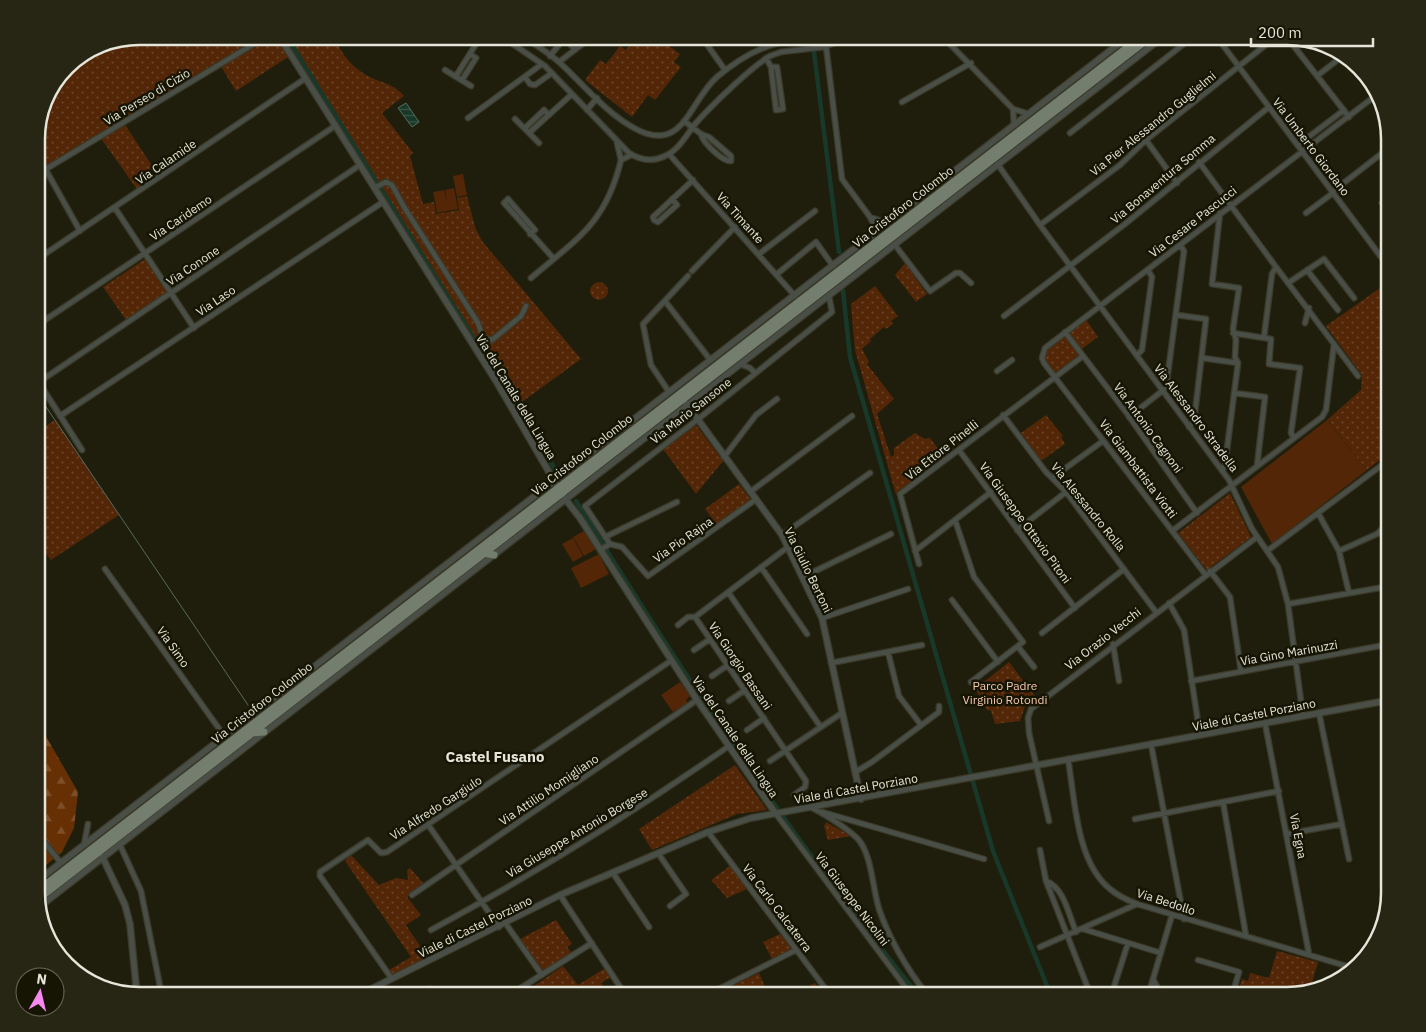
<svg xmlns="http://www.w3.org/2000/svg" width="1426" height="1032" font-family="'IBM Plex Sans',sans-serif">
  <defs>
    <pattern id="grass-dots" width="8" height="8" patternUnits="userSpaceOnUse" patternTransform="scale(1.25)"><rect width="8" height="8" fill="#522606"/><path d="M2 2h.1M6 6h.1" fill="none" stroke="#6b452a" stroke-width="1.8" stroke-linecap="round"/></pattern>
    <pattern id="forest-firs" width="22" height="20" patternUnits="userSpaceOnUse" patternTransform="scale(1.25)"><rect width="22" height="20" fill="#673004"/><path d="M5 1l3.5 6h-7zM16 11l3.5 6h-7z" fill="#7d4e28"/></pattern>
    <pattern id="water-rules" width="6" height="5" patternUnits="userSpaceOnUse" patternTransform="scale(1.25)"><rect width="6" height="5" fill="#183829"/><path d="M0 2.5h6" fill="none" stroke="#395547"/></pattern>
  </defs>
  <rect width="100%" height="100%" fill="#1f1e0c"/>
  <path fill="url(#grass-dots)" d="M 139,36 L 279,36 L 291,55 L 236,91 L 220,65 L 124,123 L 160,178 L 139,192 L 100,137 L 36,175 L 36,132 L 47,94 L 71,62 L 100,44 Z
    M 282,36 L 334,36 C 342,56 354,70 374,79 C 385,83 396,86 404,96 L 382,113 L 413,153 L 410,156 L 423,204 L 434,202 L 436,214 L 459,210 L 457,198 L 467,196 L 475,227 L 482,241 L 581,359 L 515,407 Z
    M 636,36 L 664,36 L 661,40 L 680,54 L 674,62 L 681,67 L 655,100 L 648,95 L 632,117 L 585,80 L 600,60 L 606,64 L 620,46 L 626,50 Z
    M 145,259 L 167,292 L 126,320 L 103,287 Z
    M 905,263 L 927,294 L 916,302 L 895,275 Z
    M 1390,281 L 1390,452 L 1367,470 L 1327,420 L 1361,390 L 1362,375 L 1326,326 Z
    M590 291a9 9 0 1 1 18 0a9 9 0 1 1-18 0Z
    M 875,286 L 898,316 L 891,321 L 893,324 L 886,329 L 884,327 L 870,339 L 871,341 L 862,349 L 869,362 L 867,364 L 894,399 L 877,414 L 891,457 L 894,455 L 894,448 L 915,433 L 925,439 L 930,438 L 944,457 L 896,495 L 855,350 L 851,304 Z
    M 1084,317 L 1098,337 L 1079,351 L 1083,356 L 1054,377 L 1044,363 L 1045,348 Z
    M 1046,415 L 1063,436 L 1061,437 L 1065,444 L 1041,461 L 1021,433 Z
    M 55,420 L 119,515 L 51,560 L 36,541 L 36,432 Z
    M 696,425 L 723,461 L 696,494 L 663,449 Z
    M 739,484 L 751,500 L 717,525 L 705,509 Z
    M 1230,493 L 1251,537 L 1207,570 L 1178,533 Z
    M 1009,662 L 1035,696 L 1026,703 L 1020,721 L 995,724 L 991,711 L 987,710 L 975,689 Z
    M 735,765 L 767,810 L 737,814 L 652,850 L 639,829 Z
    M 826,822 L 851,836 L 828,840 L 824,826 Z
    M 351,855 L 379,885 L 396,878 L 408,880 L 407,870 L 410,868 L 423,883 L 407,897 L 421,915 L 406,925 L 428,958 L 394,975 L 389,970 L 411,957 L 345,861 Z
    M 730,866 L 747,889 L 727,898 L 711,880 Z
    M 556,920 L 572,944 L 567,947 L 572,953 L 542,972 L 520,939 Z
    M 780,934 L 792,949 L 772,959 L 763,942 Z
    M 1277,951 L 1318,962 L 1310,990 L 1287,996 L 1237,996 L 1242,979 L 1248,981 L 1250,973 L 1269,978 Z
    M 563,966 L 578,985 L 607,967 L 612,976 L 601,983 L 610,996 L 526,996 L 524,993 Z
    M 759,973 L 769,996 L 734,996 L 728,988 Z
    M 815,983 L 824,996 L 789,996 Z"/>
  <path fill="url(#forest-firs)" d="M 36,719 L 78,792 L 74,828 L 62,852 L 36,873 Z"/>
  <path fill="#522606" d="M 463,174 L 467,195 L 457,197 L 453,176 Z
    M 454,188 L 458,209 L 437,213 L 433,192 L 444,190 L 447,202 L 445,190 Z
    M 1327,420 L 1367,470 L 1272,544 L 1241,487 Z
    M 586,530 L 596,549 L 584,556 L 573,537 Z
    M 573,538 L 583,556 L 573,562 L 562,544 Z
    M 599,554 L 609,574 L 581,588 L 571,568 Z
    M 680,682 L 690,696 L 686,700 L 688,703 L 673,712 L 661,695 Z"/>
  <path fill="url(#water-rules)" stroke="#566c5e" d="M 406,103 L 419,122 L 412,127 L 398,108 Z"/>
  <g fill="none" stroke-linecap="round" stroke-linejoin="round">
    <path stroke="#566c5e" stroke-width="1" d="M 36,392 L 248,705"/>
    <path stroke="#183829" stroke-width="4.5" d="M 286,36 L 555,469
      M 812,36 L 839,252
      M 843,291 L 850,357 L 993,851 L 1051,996
      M 576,501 C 681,671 792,840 919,996"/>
    <defs>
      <path id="minor" d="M 381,36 L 382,36
        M 501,36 L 545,66 L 629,153 C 640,160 653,162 665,156 C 679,150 687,134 696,123 C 711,106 751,67 770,56 L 781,52 L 824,47 L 848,38 L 876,36
        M 523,36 C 535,45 549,53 560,63 C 583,84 606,113 634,128 C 684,156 689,100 718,76 C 750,50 770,43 810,36
        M 701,36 L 725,70
        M 942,36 L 1013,109 L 1029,114
        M 1216,36 L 1390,269
        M 1286,36 L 1349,117
        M 565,38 L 575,50
        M 826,46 L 842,179 L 870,217 L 874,225 L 873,235
        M 550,56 L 566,36
        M 766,58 L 771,67 L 776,110 L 783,109 L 777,67 L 771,67
        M 559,62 L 593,36
        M 445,70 L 471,86
        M 456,76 L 481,36
        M 1317,76 L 1344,55
        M 525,77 L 530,84 L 535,85 L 552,73
        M 462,80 L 476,58 L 470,54
        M 902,102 L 971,63
        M 1013,109 L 1014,125
        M 587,110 L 597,98
        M 468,118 L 542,64
        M 515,119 L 539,143
        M 684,121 L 701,134 L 709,137 L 731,156 L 731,161 C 723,162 703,143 701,134
        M 525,128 L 544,110 L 549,115
        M 529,133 L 572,94
        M 1070,133 L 1194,36
        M 1146,140 L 1177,183
        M 617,143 L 621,160 L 631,155
        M 1298,145 L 1344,110
        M 669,154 L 795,296
        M 1199,162 L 1276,267 L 1272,274 L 1264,337
        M 999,166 L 1040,225 L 1229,480 L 1252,529 L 1278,567 L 1288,604 L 1303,716
        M 46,170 L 80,231
        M 36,175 L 267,36
        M 374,188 L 386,182 L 392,185 L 404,207 L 478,323 L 483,338 L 492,340 L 521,316 L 526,306
        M 1332,192 L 1390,147
        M 672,199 L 677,205 L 658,222 L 654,220 L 653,217 L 693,180
        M 1382,203 L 1390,212
        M 115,208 L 194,328
        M 1220,213 L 1212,284 L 1239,288 L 1233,329 L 1236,340 L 1235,357 L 1238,363 L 1225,465 L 1222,471
        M 1306,213 L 1333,193
        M 870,217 L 887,223
        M 1040,225 L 1120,165 L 1146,140 L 1277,36
        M 530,234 L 535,230 L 508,199 L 504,203 L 554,259
        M 895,245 L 930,291 L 956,273 L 960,273 L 971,283
        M 759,254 L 815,211
        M 36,260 L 306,78
        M 1276,267 L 1358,376
        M 1307,270 L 1338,310
        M 692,271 L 735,227
        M 777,274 L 816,242 L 833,266
        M 531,278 C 578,238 606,223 621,160
        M 1288,283 L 1324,259 L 1354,298
        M 665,301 L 708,357
        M 1177,315 L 1206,319 L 1194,421 L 1189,427
        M 1004,316 L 1125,224 L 1269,107
        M 1305,323 L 1309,308
        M 36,326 L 335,126
        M 1065,332 L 1128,415 L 1197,513
        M 1233,333 L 1271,339 L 1269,364 L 1300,368 L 1291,433 L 1294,438
        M 1137,355 L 1142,350 L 1152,277 L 1148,270
        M 1202,358 L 1238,363
        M 740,364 L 750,368 L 755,373
        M 997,371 L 1012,360
        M 36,378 L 82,450
        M 36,384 L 360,165
        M 669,392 L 651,365 L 643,324 L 688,276
        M 1234,393 L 1265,397 L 1257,466
        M 1003,415 L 1046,472 L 1066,492 L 1156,612
        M 60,416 L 383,202
        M 1129,417 L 1166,388 L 1184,251 L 1180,245
        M 959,450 L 1075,608
        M 724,457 L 756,415 L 777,399
        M 1052,478 L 1103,441
        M 750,492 L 852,416
        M 1318,513 L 1339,551 L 1349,593
        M 955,520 L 974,577 L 1023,642 L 971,682
        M 1017,530 L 1066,492
        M 1172,531 L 1322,417 L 1326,410 L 1334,344
        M 1379,532 L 1390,521
        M 782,535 L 870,473
        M 605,537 L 677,502
        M 610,544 L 585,506 L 697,420 L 832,312 L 829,296
        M 788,547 L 695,617 L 806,781 L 805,787 L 794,795
        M 600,550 L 610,544 L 622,547 L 648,576 L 755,500
        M 915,551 L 991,492
        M 1267,551 L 1390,459
        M 1339,551 L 1379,533 L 1390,531
        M 919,564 L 900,494 L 1083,356
        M 761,567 L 807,634
        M 105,569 L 225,737
        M 1210,571 L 1230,597 L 1241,671
        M 1205,574 L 1044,363 L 1042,358 L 1045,348 L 1379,93
        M 803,577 L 891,534
        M 728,592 L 820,726
        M 952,600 L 998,662
        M 1169,603 L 1184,630 L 1200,735
        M 1288,604 L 1390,586
        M 822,618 L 908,589
        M 678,625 L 688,617 L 695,617
        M 1042,633 L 1124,569
        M 1113,644 L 1119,681
        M 1019,648 L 1034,667
        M 694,650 L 710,639
        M 888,652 L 899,696 L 921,725
        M 831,663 L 922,645
        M 712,676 L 728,665
        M 1191,681 L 1390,644
        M 729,701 L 745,690
        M 1319,713 L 1349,859
        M 1265,723 L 1309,954
        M 747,730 L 764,718
        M 1151,744 L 1184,919
        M 1068,759 C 1075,799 1076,862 1110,889 C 1118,896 1127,900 1137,904 L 1353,968
        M 770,761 L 842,713
        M 857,771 L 872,762 L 939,712 L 939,706
        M 1223,802 L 1246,936
        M 812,808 C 823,813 855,833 861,843 C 872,860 873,890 879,909 C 890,941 907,969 928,996
        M 822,812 L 984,859
        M 776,814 L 912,996
        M 1135,819 L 1279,791
        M 1049,821 L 1029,733 L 1028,718 L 1031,709 L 1257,537
        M 429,826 L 499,927
        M 36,832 L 61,863
        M 708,832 L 831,996
        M 1287,834 L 1342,824
        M 84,845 L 88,824
        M 120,845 L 141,891 L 162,996
        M 1040,850 L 1046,881 L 1091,996
        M 658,853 L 686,894 L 670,906
        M 613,873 L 649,927
        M 1046,881 C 1064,887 1069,916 1076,932
        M 412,895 L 697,700
        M 560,895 L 626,996
        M 506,924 L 542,975
        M 1083,929 L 1161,953
        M 431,930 C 534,874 633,813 729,746
        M 1040,947 L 1137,904
        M 1198,960 L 1239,972 L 1232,996
        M 392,979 L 320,876 L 320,872 L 368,840 L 381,853 L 387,852 L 672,660
        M 1153,979 L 1162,996
        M 421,996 L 430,989
        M 508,996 L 592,943
        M 705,996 L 796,950
        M 1111,996 L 1128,943
        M 1148,996 L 1172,915"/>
      <path id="tertiary" d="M 279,36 L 496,381 L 556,484
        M 686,403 L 782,535 L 822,618 L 861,799
        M 563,496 L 580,518 L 697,700 L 776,814
        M 102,856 L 125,905 L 130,924 L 137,995
        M 36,882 L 1129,36
        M 39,907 L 1164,36
        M 357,996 L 560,895 L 708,832 L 751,818 L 1390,700"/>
      <path id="primary" d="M 484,553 L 494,555
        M 251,733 L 264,732
        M 36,892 L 1142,36
        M 37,900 L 1152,36"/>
    </defs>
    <use href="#minor" stroke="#3b3a29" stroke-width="7"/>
    <use href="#tertiary" stroke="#3b3a29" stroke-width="8"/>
    <use href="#primary" stroke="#3b3a29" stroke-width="9"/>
    <use href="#minor" stroke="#494e46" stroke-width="4.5"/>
    <use href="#tertiary" stroke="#494e46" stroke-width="5.5"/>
    <use href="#primary" stroke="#747e6e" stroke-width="7"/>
  </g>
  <g text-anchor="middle" stroke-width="5" stroke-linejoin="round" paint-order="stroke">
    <g font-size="12" fill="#e5e5d9" stroke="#161504">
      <text transform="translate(147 97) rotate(-31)" y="4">Via Perseo di Cizio</text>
      <text transform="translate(1153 124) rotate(-39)" y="4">Via Pier Alessandro Guglielmi</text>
      <text transform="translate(1311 147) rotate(53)" y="4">Via Umberto Giordano</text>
      <text transform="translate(166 162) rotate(-34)" y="4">Via Calamide</text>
      <text transform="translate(1163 179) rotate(-40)" y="4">Via Bonaventura Somma</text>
      <text transform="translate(903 207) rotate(-38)" y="4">Via Cristoforo Colombo</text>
      <text transform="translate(181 218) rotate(-34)" y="4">Via Caridemo</text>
      <text transform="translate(740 218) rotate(48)" y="4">Via Timante</text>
      <text transform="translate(1193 222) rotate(-38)" y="4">Via Cesare Pascucci</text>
      <text transform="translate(193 266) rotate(-34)" y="4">Via Conone</text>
      <text transform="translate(216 301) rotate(-34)" y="4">Via Laso</text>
      <text transform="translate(516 397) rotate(59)" y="4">Via del Canale della Lingua</text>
      <text transform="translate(691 411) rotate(-38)" y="4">Via Mario Sansone</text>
      <text transform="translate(1196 418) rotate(53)" y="4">Via Alessandro Stradella</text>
      <text transform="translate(1148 428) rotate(54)" y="4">Via Antonio Cagnoni</text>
      <text transform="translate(942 450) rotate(-38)" y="4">Via Ettore Pinelli</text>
      <text transform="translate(582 455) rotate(-38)" y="4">Via Cristoforo Colombo</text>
      <text transform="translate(1138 469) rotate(53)" y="4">Via Giambattista Viotti</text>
      <text transform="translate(1088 507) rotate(51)" y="4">Via Alessandro Rolla</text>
      <text transform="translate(1025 523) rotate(54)" y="4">Via Giuseppe Ottavio Pitoni</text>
      <text transform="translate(683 540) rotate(-35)" y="4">Via Pio Rajna</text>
      <text transform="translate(808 570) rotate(64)" y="4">Via Giulio Bertoni</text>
      <text transform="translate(1103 639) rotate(-38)" y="4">Via Orazio Vecchi</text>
      <text transform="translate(173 647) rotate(55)" y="4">Via Simo</text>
      <text transform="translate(1289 653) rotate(-10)" y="4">Via Gino Marinuzzi</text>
      <text transform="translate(740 666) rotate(56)" y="4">Via Giorgio Bassani</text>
      <text transform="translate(262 703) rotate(-38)" y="4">Via Cristoforo Colombo</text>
      <text transform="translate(1254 715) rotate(-11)" y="4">Viale di Castel Porziano</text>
      <text transform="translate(735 737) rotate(56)" y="4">Via del Canale della Lingua</text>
      <text transform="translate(856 789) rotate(-10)" y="4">Viale di Castel Porziano</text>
      <text transform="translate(549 790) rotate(-34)" y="4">Via Attilio Momigliano</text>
      <text transform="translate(436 808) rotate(-33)" y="4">Via Alfredo Gargiulo</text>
      <text transform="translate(577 833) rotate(-31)" y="4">Via Giuseppe Antonio Borgese</text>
      <text transform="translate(1298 836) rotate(79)" y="4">Via Egna</text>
      <text transform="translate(852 899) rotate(53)" y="4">Via Giuseppe Nicolini</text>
      <text transform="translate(1166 902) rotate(18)" y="4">Via Bedollo</text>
      <text transform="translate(777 908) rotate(53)" y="4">Via Carlo Calcaterra</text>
      <text transform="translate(475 927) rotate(-26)" y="4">Viale di Castel Porziano</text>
    </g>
    <g font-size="12" fill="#f3c8af" stroke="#161504">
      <text x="1005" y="690">Parco Padre<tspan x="1005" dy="14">Virginio Rotondi</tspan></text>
    </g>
    <g font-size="15" font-weight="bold" fill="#e5e5d9" stroke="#161504">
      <text x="495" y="762">Castel Fusano</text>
    </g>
  </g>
  <path d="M0 0H1426V1032H0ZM139 45H1287A94 94 0 0 1 1381 139V893A94 94 0 0 1 1287 987H139A94 94 0 0 1 45 893V139A94 94 0 0 1 139 45Z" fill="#272615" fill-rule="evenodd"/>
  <path fill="none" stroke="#e5e5d9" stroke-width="2.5" d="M139 45H1287A94 94 0 0 1 1381 139V893A94 94 0 0 1 1287 987H139A94 94 0 0 1 45 893V139A94 94 0 0 1 139 45Z"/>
  <g transform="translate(40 992) rotate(8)"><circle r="24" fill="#161504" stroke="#696859"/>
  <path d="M0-4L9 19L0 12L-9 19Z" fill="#f589ef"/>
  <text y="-8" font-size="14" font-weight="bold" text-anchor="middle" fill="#e5e5d9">N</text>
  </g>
  <path d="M1251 38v8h122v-8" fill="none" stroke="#e5e5d9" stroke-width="2.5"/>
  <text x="1258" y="38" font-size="15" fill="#e5e5d9" stroke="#161504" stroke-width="4" paint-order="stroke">200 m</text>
</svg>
